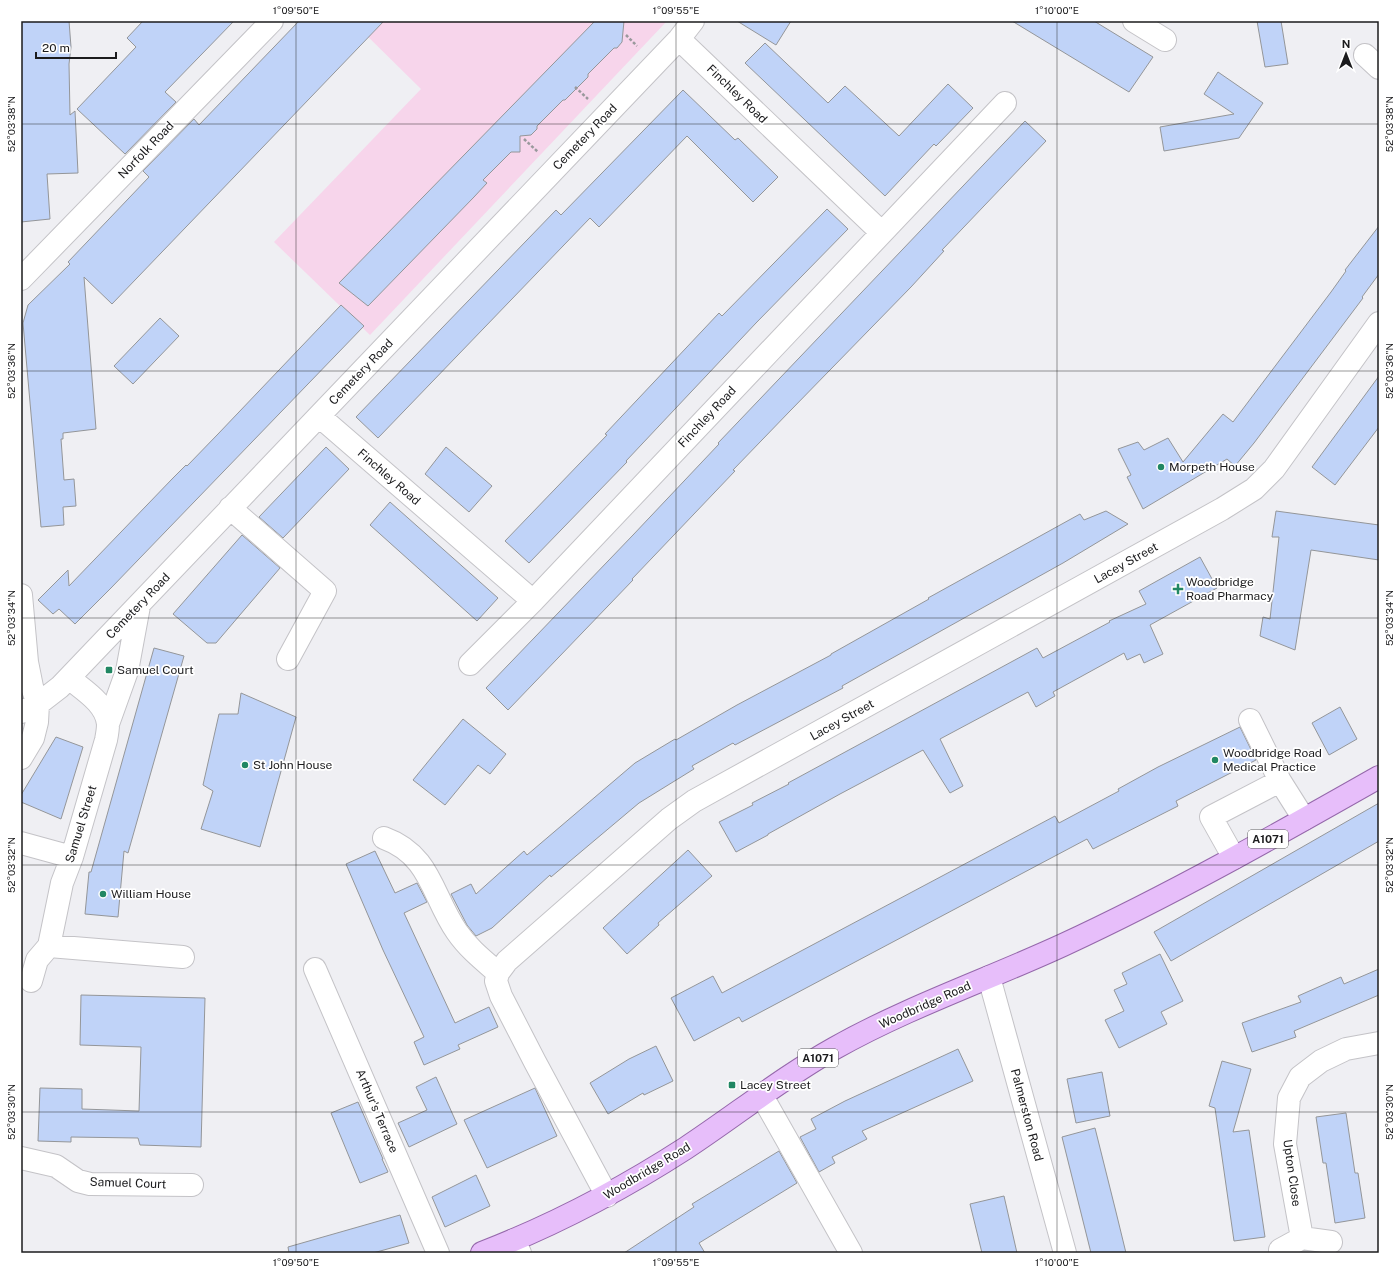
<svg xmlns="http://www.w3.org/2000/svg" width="1400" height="1274" font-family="'Public Sans',sans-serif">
  <rect width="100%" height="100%" fill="#efeff3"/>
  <path fill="#f7d5eb" d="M 352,21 L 667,21 L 370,335 L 274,242 L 421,89 Z"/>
  <path fill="#c0d3f8" stroke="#949699" d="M 21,21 L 69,21 L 71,47 L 69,64 L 70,115 L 75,111 L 78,173 L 47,174 L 50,219 L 21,222 Z
    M 143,21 L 234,21 L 165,92 L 176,102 L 125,154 L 77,109 L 136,47 L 127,38 Z
    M 299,21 L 384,21 L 112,304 L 84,277 L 96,429 L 63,433 L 63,439 L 61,439 L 64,480 L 74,479 L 76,506 L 63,507 L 64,525 L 41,527 L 23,323 L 28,305 L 70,264 L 68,262 L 149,177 L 143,171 L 194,119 L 199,125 Z
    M 595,21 L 624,21 L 622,42 L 617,48 L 614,48 L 588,74 L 588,77 L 565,100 L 563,100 L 537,126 L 537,129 L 531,135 L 520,136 L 520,152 L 511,152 L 483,180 L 487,183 L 474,197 L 368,306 L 339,283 Z
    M 737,21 L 791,21 L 776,45 Z
    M 1012,21 L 1094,21 L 1153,57 L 1129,92 Z
    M 1257,21 L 1281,21 L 1288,64 L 1265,67 Z
    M 765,43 L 828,103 L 845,86 L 899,136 L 948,84 L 973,108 L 936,146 L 934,144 L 885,196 L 745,63 Z
    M 1218,72 L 1263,103 L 1239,138 L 1164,151 L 1160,127 L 1234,114 L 1204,94 Z
    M 683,90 L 735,140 L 738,138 L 778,177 L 753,202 L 687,136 L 599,227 L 590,218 L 378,438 L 356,417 L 556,210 L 561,215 Z
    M 1025,121 L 1046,141 L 942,250 L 944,251 L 911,287 L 790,411 L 733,470 L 735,471 L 632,579 L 633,580 L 508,710 L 486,688 L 633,535 L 719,444 L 718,443 Z
    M 827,209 L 848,229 L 756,323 L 626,461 L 627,462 L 529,563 L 505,541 L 607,435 L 605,434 L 719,313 L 722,316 Z
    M 1379,226 L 1379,274 L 1362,297 L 1363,298 L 1254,443 L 1235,466 L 1227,459 L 1143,509 L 1127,477 L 1131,475 L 1118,449 L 1138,442 L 1144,450 L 1168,438 L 1183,462 L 1223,414 L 1233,422 L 1331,292 L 1346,271 L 1345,270 Z
    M 341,305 L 364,326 L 111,588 L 75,624 L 59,609 L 53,614 L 38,600 L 68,570 L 69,586 L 173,478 L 186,465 L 187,466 L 218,434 Z
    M 160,318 L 179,336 L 133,384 L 114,366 Z
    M 1379,376 L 1379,427 L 1335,485 L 1312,467 Z
    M 326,447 L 349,469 L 283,538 L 259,517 Z
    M 446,447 L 492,486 L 469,512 L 425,474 Z
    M 390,502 L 498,598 L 477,621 L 370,525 Z
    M 1106,511 L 1128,524 L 1063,563 L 842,686 L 843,688 L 735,745 L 733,743 L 692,766 L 694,769 L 639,803 L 551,877 L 550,875 L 492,928 L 476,936 L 467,925 L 451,894 L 471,884 L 476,894 L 524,851 L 527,855 L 635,763 L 675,739 L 676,740 L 737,705 L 831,655 L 831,654 L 929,599 L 928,598 L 1080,514 L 1084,520 Z
    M 1276,511 L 1379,525 L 1379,560 L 1311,550 L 1295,650 L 1260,636 L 1263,617 L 1270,619 L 1279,537 L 1272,537 Z
    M 242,535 L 280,568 L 216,643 L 207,643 L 173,614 Z
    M 1200,557 L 1217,588 L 1150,625 L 1163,654 L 1144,663 L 1140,654 L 1127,660 L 1124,653 L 1053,692 L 1055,696 L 1036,707 L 1028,692 L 940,739 L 963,786 L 950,793 L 923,750 L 840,794 L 768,834 L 768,835 L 736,852 L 719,822 L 753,805 L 752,803 L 789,784 L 788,783 L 1037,648 L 1043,658 L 1110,622 L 1109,621 L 1146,604 L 1139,591 Z
    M 154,648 L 184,656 L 128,853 L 124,851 L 118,917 L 85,914 L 89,872 L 91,872 Z
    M 241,693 L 296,717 L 260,847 L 201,829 L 213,791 L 203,785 L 219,714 L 238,714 Z
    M 1340,707 L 1357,739 L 1329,755 L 1312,723 Z
    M 463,719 L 506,754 L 490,774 L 478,765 L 445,805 L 413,780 Z
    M 1240,727 L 1256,760 L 1176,801 L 1178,806 L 1093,849 L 1087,839 L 742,1022 L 739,1017 L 694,1041 L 671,998 L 713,976 L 722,993 L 1055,816 L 1059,823 L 1119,791 L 1118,789 L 1158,767 Z
    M 56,737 L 83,747 L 61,819 L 21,802 L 21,795 Z
    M 1379,803 L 1379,841 L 1171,961 L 1154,932 Z
    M 688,850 L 712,876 L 658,923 L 659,925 L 627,954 L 603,928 Z
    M 375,851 L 395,893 L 417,883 L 427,902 L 404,913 L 455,1023 L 489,1007 L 498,1027 L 458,1045 L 460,1049 L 424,1065 L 414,1042 L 424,1037 L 383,950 L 346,864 Z
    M 1160,954 L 1183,1001 L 1161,1012 L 1167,1024 L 1119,1048 L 1105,1020 L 1124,1011 L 1114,990 L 1127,984 L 1122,973 Z
    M 1379,969 L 1379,995 L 1294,1031 L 1296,1037 L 1252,1052 L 1242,1023 L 1301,1002 L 1298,996 L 1341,977 L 1344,984 Z
    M 81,995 L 205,998 L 201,1147 L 140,1145 L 138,1138 L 71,1137 L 71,1142 L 38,1141 L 40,1088 L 82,1089 L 82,1109 L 139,1111 L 141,1047 L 80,1045 Z
    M 656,1046 L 673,1081 L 644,1095 L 643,1093 L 608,1114 L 590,1083 L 629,1059 Z
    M 958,1049 L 973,1081 L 862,1131 L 867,1139 L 832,1157 L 835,1163 L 819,1172 L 800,1137 L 816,1129 L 811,1119 L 845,1101 Z
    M 1222,1061 L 1251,1069 L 1233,1132 L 1249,1130 L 1265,1237 L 1234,1241 L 1215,1108 L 1209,1106 Z
    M 1102,1072 L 1110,1116 L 1076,1123 L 1067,1079 Z
    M 436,1077 L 457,1124 L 409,1147 L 398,1123 L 427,1110 L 416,1087 Z
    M 535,1088 L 557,1136 L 487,1168 L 464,1120 Z
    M 358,1102 L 383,1159 L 382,1159 L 388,1172 L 360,1183 L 331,1113 Z
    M 1346,1113 L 1355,1173 L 1358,1173 L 1365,1218 L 1335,1223 L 1326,1163 L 1323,1163 L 1316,1117 Z
    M 1095,1128 L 1116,1212 L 1126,1253 L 1091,1253 L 1062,1137 Z
    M 779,1151 L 797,1183 L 699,1243 L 705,1253 L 624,1253 L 694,1207 L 692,1204 Z
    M 476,1175 L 490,1206 L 445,1227 L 432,1197 Z
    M 1004,1196 L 1017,1253 L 982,1253 L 970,1204 Z
    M 400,1215 L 409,1243 L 373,1253 L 289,1253 L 288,1247 Z"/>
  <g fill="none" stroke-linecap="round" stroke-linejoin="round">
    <defs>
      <path id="minor" d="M 1134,21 L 1165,40
        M 679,39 L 881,232
        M 1365,55 L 1379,68
        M 21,279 L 272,21
        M 319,416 L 533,601
        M 230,508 L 325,591 L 288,659
        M 21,595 L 27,662 L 32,687 L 38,704 L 37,722 L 33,738 L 21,758
        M 470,664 L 533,601 L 1005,103
        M 21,712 L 38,704 L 60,687 L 679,39 L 693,21
        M 1250,720 L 1280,781
        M 108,724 L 127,671 L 139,606
        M 384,838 C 431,855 432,896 457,932 C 468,948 483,960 498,973
        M 21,843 L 72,857
        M 1234,858 L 1211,817 L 1280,781 L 1304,819
        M 49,946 L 183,957
        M 315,969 L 438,1253
        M 989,977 L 1065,1253
        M 31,981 L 37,960 L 49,946 L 62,883 L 72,857 L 106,740 C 107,735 108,729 108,724 C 106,703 83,690 69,678
        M 762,1096 L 851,1253
        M 21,1158 L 56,1166 L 78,1181 L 90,1184 L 192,1185
        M 607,1196 L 535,1062 L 501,996 L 496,981 L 498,973 L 507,961 L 669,819 L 694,801 L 1222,509 L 1254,489 L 1274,469 L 1379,323
        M 1302,1238 L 1285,1144 L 1289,1098 L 1300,1077 L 1321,1061 L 1346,1049 L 1379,1043
        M 514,1240 L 520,1253
        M 1280,1250 L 1302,1238 L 1331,1242"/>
      <path id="major" d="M 482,1253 C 554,1225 621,1190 686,1148 C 736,1115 783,1077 835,1048 C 908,1007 987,980 1063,945 C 1171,895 1275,836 1379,777"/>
    </defs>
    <use href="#minor" stroke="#c4c3c7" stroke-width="24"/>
    <use href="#major" stroke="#9568ab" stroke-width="24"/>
    <path stroke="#99999c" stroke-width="2.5" stroke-dasharray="3 2" stroke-linecap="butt" d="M 626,35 L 637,46
      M 575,87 L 588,99
      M 524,139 L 538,152"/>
    <use href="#minor" stroke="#fff" stroke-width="22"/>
    <use href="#major" stroke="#e7befa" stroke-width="22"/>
  </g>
  <path fill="none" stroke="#1b1b1d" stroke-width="1" stroke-opacity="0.45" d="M 296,21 L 296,1253M 676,21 L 676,1253M 1057,21 L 1057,1253M 21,124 L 1379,124M 21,371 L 1379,371M 21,618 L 1379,618M 21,865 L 1379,865M 21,1112 L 1379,1112"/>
  <g fill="#218763" stroke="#fff" stroke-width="1.5">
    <circle cx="1161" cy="467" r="4"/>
    <path d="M1176 583h4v4h4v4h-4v4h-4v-4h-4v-4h4z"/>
    <rect x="105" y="666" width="8" height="8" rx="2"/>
    <circle cx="1215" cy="760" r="4"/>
    <circle cx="245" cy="765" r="4"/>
    <circle cx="103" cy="894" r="4"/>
    <rect x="728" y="1081" width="8" height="8" rx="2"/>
  </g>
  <g text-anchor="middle" stroke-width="3.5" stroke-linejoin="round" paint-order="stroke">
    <g fill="#fff" stroke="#5f5f61" stroke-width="1">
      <rect x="1248" y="830" width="40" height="18" rx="3"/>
      <rect x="798" y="1049" width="40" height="18" rx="3"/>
    </g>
    <g font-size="11" font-weight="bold" fill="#1b1b1d">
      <text x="1268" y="843">A1071</text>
      <text x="818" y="1062">A1071</text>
    </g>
    <g font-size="12" fill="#1b1b1d" stroke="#fff">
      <text transform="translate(737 94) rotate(44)" y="4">Finchley Road</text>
      <text transform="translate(585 137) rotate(-46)" y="4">Cemetery Road</text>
      <text transform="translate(146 150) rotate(-46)" y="4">Norfolk Road</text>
      <text transform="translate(361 372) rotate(-46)" y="4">Cemetery Road</text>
      <text transform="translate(707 417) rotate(-47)" y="4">Finchley Road</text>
      <text transform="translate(389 477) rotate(41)" y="4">Finchley Road</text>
      <text transform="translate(1126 563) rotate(-29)" y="4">Lacey Street</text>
      <text transform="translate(138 606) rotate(-46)" y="4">Cemetery Road</text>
      <text transform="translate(842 720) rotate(-29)" y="4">Lacey Street</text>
      <text transform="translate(81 824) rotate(-73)" y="4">Samuel Street</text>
      <text transform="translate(925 1005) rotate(-24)" y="4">Woodbridge Road</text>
      <text transform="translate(377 1111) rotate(67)" y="4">Arthur's Terrace</text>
      <text transform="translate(1027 1115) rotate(75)" y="4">Palmerston Road</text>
      <text transform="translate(647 1171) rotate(-31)" y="4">Woodbridge Road</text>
      <text transform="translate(1292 1173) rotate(82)" y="4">Upton Close</text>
      <text transform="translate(128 1183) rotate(2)" y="4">Samuel Court</text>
    </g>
    <g font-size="12" fill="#1b1b1d" stroke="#fff" text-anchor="start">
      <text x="1169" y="471">Morpeth House</text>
      <text x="1186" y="586">Woodbridge<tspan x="1186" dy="14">Road Pharmacy</tspan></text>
      <text x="117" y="674">Samuel Court</text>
      <text x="1223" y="757">Woodbridge Road<tspan x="1223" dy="14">Medical Practice</tspan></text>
      <text x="253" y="769">St John House</text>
      <text x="111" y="898">William House</text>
      <text x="740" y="1089">Lacey Street</text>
    </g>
  </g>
  <rect width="1400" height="1274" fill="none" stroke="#ffffff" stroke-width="44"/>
  <g transform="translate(1346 54)" stroke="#ffffff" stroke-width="3" paint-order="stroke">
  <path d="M0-3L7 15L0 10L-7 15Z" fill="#1b1b1d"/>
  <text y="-6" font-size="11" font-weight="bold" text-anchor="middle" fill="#1b1b1d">N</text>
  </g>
  <path d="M36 52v6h80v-6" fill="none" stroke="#1b1b1d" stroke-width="2"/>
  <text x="42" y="52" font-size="12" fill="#1b1b1d" stroke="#ffffff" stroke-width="3" paint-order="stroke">20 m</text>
  <rect x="22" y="22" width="1356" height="1230" fill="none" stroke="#1b1b1d" stroke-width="1.5"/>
  <g font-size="10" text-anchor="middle" fill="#1b1b1d">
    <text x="296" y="14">1°09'50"E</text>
    <text x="676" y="14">1°09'55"E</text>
    <text x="1057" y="14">1°10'00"E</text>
    <text transform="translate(11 124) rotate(-90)" y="4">52°03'38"N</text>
    <text transform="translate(1389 124) rotate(-90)" y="4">52°03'38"N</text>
    <text transform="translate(11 371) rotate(-90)" y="4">52°03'36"N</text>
    <text transform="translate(1389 371) rotate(-90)" y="4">52°03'36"N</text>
    <text transform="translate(11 618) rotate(-90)" y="4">52°03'34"N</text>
    <text transform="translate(1389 618) rotate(-90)" y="4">52°03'34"N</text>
    <text transform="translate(11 865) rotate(-90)" y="4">52°03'32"N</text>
    <text transform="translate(1389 865) rotate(-90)" y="4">52°03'32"N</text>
    <text transform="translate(11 1112) rotate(-90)" y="4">52°03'30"N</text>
    <text transform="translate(1389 1112) rotate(-90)" y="4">52°03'30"N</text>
    <text x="296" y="1266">1°09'50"E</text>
    <text x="676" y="1266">1°09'55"E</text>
    <text x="1057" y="1266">1°10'00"E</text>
  </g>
</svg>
